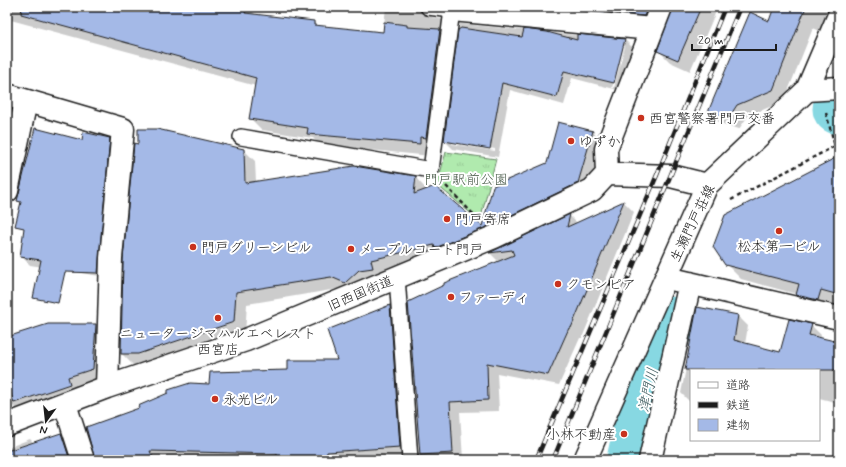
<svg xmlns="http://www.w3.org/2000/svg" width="846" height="467" font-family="Mynerve,'Klee One',sans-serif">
  <defs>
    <pattern id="grass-tufts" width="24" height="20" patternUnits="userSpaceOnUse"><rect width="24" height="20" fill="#b0eaae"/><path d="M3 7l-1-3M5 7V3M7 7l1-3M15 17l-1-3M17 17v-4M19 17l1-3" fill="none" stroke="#97c895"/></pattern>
  </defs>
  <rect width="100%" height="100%" fill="#fff"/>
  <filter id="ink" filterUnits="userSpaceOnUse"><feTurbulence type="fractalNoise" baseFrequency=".025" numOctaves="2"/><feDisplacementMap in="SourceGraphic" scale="8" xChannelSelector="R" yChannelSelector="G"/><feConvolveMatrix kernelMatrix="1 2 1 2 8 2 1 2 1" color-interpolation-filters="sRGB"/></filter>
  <g filter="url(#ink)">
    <path fill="url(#grass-tufts)" stroke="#668365" d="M 446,152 L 496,159 L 480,221 L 437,185 Z"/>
    <path fill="#0003" fill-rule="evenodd" d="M 7,7 L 248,7 L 257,16 L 314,22 L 318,26 L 383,33 L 386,7 L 460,7 L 436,10 L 431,17 L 441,19 L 453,30 L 431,156 L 320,145 L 313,138 L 262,130 L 250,118 L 256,86 L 7,19 Z
      M 467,7 L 669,7 L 656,27 Z
      M 674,7 L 718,7 L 690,71 L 670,62 L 659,51 Z
      M 775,7 L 838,7 L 827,34 L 813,28 L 784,101 L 748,116 L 739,129 L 720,123 L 709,112 L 769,23 Z
      M 460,24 L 625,40 L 633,48 L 622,91 L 572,78 L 564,105 L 510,90 L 498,157 L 453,149 L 445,141 ZM 623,46 L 625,46 L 614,88 L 612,88 ZM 452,142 L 495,149 L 495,151 L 452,144 Z
      M 593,132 L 604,143 L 589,194 L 444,256 L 382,271 L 384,279 L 343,288 L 247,304 L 245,334 L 150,365 L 133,365 L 122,354 L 244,150 L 255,161 L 256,182 L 415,177 L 427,190 L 482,228 L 547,163 Z
      M 109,139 L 117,147 L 106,277 L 30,265 L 22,257 L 83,142 Z
      M 839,157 L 839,306 L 836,305 L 833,315 L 812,310 L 796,294 L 741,279 L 726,264 Z
      M 624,202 L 634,212 L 582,338 L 580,338 L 559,385 L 497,373 L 499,411 L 460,412 L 463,460 L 420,460 L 409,302 L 499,262 L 490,253 L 570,216 L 577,223 Z
      M 390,306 L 400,316 L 410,460 L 96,460 L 210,385 L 338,361 Z
      M 698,308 L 738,316 L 748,326 L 745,344 L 781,353 L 811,325 L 821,335 L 820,339 L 839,343 L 839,403 L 819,398 L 819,370 L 691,370 L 691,403 L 681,393 Z
      M 70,325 L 96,325 L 104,333 L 101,377 L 76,385 L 77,392 L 19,412 L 11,404 L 21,358 Z
      M 61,434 L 71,444 L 77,460 L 7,460 L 7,448 L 30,439 L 34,443 Z"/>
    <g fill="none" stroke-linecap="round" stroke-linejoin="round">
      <path stroke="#87d8e2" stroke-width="51" d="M 838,109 L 839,109
        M 632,460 L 652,369 L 670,322"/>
    </g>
    <path fill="#a4b9e7" stroke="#1c1c1c" d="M 22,7 L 247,7 L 245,13 L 314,21 L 314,25 L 383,32 L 384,22 L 407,25 L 407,27 L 440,29 L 426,138 L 420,137 L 420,144 L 307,134 L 308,128 L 249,119 L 256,78 L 21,14 Z
      M 580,7 L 648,7 L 644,16 L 580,10 Z
      M 673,7 L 701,7 L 678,60 L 657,51 Z
      M 774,7 L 806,7 L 773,90 L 737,105 L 728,119 L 708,112 L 750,12 L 769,21 Z
      M 461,28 L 522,37 L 524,29 L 547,32 L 577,40 L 577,34 L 625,39 L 614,83 L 564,71 L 557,97 L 502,83 L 490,149 L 444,141 L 458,30 Z
      M 558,122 L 593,131 L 578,183 L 489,226 L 435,248 L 434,245 L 371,260 L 373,268 L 359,270 L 345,283 L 331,277 L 236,292 L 234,322 L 138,354 L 121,354 L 123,259 L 134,143 L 138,144 L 138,129 L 157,129 L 244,149 L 245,183 L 354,166 L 416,176 L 414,194 L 435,186 L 482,226 L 493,186 L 547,163 Z
      M 35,128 L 82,140 L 83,132 L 110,138 L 98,273 L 65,272 L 58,303 L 33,298 L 41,260 L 20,257 L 24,228 L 15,226 L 21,202 L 17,201 Z
      M 839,156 L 839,295 L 821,290 L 818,300 L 796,295 L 799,284 L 725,265 L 713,247 L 725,215 Z
      M 624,201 L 571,328 L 569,328 L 548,375 L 487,363 L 488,400 L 450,402 L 453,453 L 420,455 L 408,302 L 444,285 L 444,283 L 514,255 L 512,250 L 489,253 L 570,214 L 567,227 Z
      M 390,305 L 400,447 L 327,452 L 326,460 L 277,460 L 277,454 L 150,451 L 154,460 L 95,460 L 86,427 L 139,408 L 138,406 L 168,393 L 168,390 L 190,383 L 209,384 L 210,372 L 288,370 L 288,360 L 337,360 L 327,330 Z
      M 697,307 L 738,315 L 734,340 L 780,352 L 789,319 L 812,324 L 809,335 L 839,342 L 839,370 L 685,370 Z
      M 48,324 L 96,324 L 93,369 L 68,377 L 70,384 L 14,403 L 7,383 L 7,337 Z
      M 61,433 L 70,460 L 7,460 L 7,451 Z"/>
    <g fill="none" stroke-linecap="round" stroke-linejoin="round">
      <defs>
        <path id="lane" d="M 241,137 L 431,170 L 452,10 L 428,7
          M 397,277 L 410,460"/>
        <path id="street" d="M 452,7 L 452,10 L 652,29
          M 807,90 L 839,88
          M 7,95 L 123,129 L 111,258 L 107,387
          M 7,191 L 26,101
          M 676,280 L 839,318
          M 65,404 L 83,460
          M 7,425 L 107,387 L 246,340 L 494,237 L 592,190 L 607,174 L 606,149 L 661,7
          M 650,460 L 690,283"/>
        <path id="secondary" d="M 607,174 L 671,176 L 707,185
          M 585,460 L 707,185 L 807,90 L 839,15"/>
      </defs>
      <use href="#lane" stroke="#1c1c1c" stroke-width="18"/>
      <use href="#street" stroke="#1c1c1c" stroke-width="25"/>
      <use href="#secondary" stroke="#1c1c1c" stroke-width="25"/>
      <path stroke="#1c1c1c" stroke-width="2.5" stroke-dasharray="4 3" stroke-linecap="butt" d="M 826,113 L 835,146
        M 446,186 L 476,217
        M 731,200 L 839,144"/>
      <use href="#lane" stroke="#fff" stroke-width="15"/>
      <use href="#street" stroke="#fff" stroke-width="22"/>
      <use href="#secondary" stroke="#fff" stroke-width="22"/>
      <defs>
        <path id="rail" d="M 536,460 L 657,175 L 725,7
          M 553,460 L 740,7"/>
      </defs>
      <use href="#rail" stroke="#1c1c1c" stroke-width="4.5"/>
      <use href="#rail" stroke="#fff" stroke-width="3" stroke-dasharray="9" stroke-linecap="butt"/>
    </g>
  </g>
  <g fill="#c8321e" stroke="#fff" stroke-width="1.5">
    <circle cx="641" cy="118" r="4"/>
    <circle cx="571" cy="141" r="4"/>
    <circle cx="447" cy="219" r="4"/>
    <circle cx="779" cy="231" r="4"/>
    <circle cx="193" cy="247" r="4"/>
    <circle cx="351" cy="249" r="4"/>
    <circle cx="558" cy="284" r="4"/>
    <circle cx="451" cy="297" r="4"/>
    <circle cx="218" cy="318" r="4"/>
    <circle cx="215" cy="399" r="4"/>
    <circle cx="624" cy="434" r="4"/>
  </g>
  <g text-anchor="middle" stroke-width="4" stroke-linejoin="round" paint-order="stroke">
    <g font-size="14" fill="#1c1c1c" stroke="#fff" text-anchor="start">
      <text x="649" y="123">西宮警察署門戸交番</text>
      <text x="579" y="146">ゆずか</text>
      <text x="455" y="224">門戸寄席</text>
      <text x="779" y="251" text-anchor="middle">松本第一ビル</text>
      <text x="201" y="252">門戸グリーンビル</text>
      <text x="359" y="254">メープルコート門戸</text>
      <text x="566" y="289">クモンピア</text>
      <text x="459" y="302">ファーディ</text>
      <text x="218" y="338" text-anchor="middle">ニュータージマハルエベレスト<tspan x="218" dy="16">西宮店</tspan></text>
      <text x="223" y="404">永光ビル</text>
      <text x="616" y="439" text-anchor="end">小林不動産</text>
    </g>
    <g font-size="14" fill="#485a48" stroke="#fff">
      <text x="466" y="184">門戸駅前公園</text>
    </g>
    <g font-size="14" fill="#1c1c1c" stroke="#fff">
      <text transform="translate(692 223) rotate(-64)" y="5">生瀬門戸荘線</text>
      <text transform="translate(360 293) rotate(-23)" y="5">旧西国街道</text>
    </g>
    <g font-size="15" font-style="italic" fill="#415e61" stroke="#fff">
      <text transform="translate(648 390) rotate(-77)" y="5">津門川</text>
    </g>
  </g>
  <rect width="846" height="467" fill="none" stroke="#fff" stroke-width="24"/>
  <rect x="12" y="12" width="822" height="443" fill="none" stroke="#1c1c1c" stroke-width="1.5" filter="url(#ink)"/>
  <rect x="690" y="369" width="130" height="72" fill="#ffffff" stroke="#a4a4a4"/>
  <rect x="698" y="382" width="20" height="6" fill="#ffffff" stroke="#a4a4a4"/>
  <text x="726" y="389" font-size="12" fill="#1c1c1c">道路</text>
  <rect x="698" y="402" width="20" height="6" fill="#1c1c1c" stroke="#a4a4a4"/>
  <text x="726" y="409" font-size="12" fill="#1c1c1c">鉄道</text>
  <rect x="698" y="419" width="20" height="12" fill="#a4b9e7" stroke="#a4a4a4"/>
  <text x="726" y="429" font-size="12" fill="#1c1c1c">建物</text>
  <g transform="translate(46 421) rotate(195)" stroke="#ffffff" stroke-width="3" paint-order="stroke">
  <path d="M0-3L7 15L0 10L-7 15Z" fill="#1c1c1c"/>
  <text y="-6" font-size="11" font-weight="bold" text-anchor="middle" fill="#1c1c1c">N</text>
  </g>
  <path d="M692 44v6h84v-6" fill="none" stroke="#1c1c1c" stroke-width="2"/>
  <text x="698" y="44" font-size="12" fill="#1c1c1c" stroke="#ffffff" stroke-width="3" paint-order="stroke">20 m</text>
</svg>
